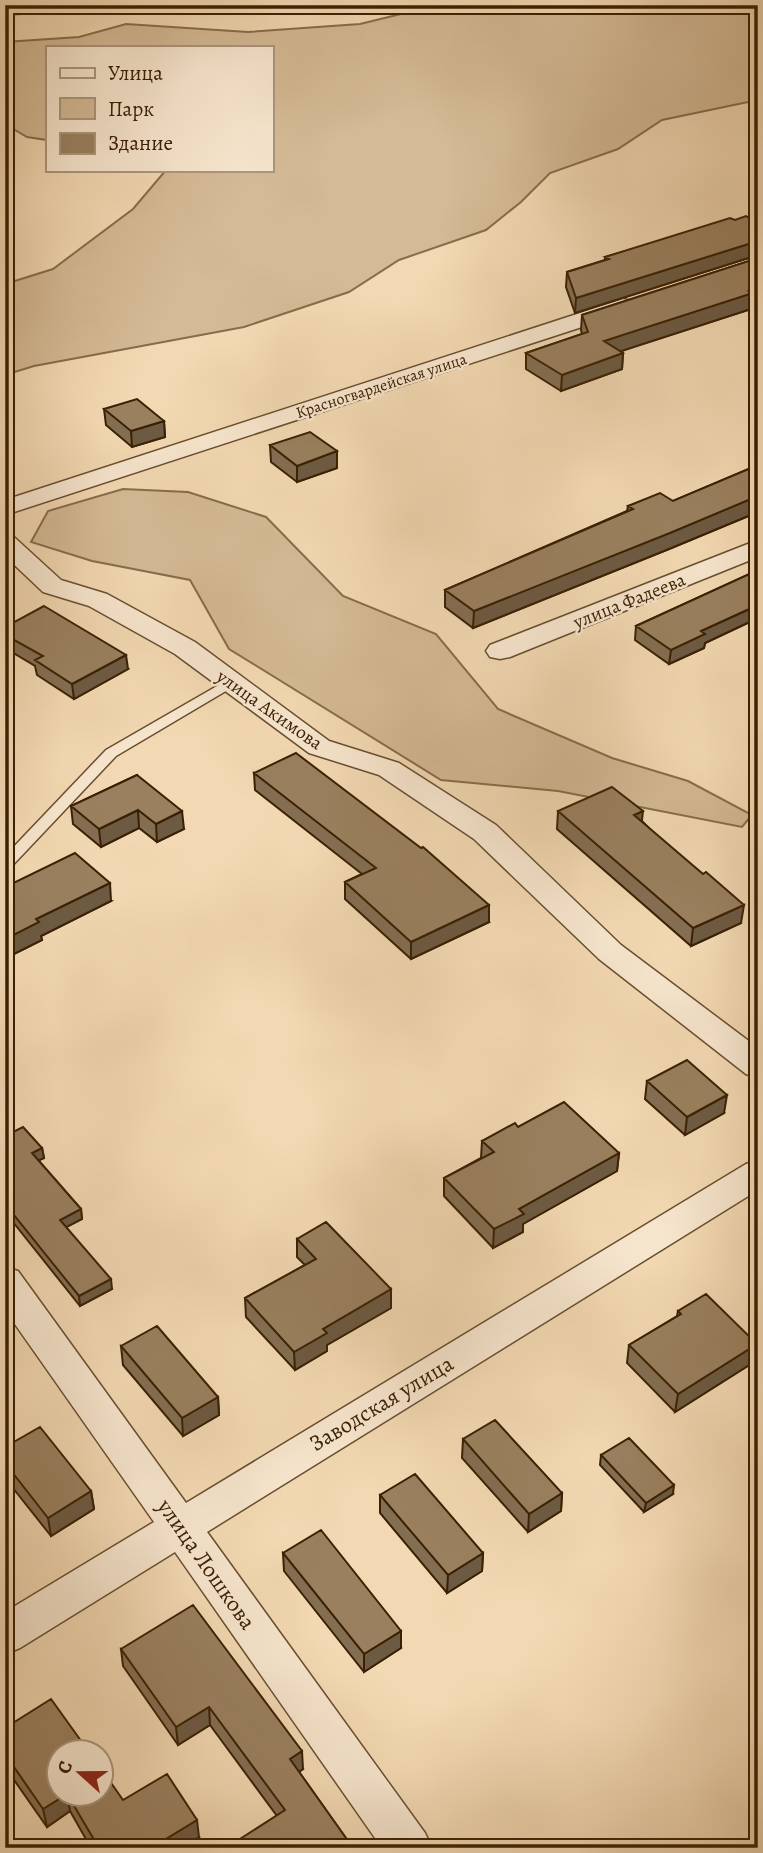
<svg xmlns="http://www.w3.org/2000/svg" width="763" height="1853" font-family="Alegreya,serif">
  <rect width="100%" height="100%" fill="#f3d9b3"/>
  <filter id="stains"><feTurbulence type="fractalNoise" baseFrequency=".00286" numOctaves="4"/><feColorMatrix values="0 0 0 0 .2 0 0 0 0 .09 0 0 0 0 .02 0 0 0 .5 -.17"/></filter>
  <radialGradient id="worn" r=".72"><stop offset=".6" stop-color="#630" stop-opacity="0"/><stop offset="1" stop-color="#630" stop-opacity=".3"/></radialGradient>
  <path fill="#d4ba95" stroke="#876d4c" stroke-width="2" d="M 5,5 L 77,5 L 60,12 L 5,15 Z
    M 490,5 L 758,5 L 758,100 L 662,120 L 618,149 L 550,173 L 521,202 L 486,230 L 399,260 L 349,292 L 244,327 L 34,366 L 5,375 L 5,284 L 53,269 L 133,209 L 166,170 L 271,170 L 271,47 L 47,47 L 47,140 L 27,137 L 5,124 L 5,42 L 79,37 L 126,24 L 248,32 L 360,24 L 409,12 L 501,14 Z
    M 123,489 L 188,492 L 266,517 L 343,596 L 436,634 L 498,709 L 612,758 L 688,781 L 752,815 L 742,827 L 558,791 L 441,780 L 229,649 L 190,580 L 92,561 L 31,542 L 48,511 Z"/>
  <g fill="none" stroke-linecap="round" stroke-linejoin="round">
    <defs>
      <path id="service" d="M 231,678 L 236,679 L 238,682 L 236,685 L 116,756 L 10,868 L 5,870 L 5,856 L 106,750 Z"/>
      <path id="minor" d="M 623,299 L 631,301 L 634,306 L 631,311 L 5,515 L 5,500 Z
        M 5,534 L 14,537 L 61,580 L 107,594 L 195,642 L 329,741 L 399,763 L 496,825 L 621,945 L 758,1048 L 758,1078 L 746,1074 L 599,959 L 474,839 L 379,775 L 309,753 L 175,654 L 89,606 L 43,592 L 5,556 Z
        M 758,540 L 758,557 L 510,657 L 500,659 L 490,657 L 486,651 L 490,645 Z
        M 758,1160 L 758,1190 L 207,1532 L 425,1833 L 432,1848 L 382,1848 L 175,1552 L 20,1648 L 5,1654 L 5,1612 L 154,1522 L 5,1310 L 5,1267 L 18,1271 L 186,1503 L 746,1164 Z"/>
    </defs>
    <use href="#service" stroke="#684e2f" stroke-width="3"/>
    <use href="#minor" stroke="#684e2f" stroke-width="3"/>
    <use href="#service" fill="#f7e6ce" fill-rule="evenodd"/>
    <use href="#minor" fill="#f7e6ce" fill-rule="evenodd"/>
  </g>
  <path fill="#846e52" stroke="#3a2003" stroke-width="2" d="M 735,220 L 758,223 L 758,255 L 575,313 L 566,287 L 567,272 L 605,260 L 605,257 Z
    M 758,258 L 758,303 L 751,305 L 751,309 L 620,351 L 623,353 L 622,369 L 561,391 L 526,369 L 526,353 L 582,334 L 581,330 L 582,315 Z
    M 104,409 L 164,421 L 165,437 L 132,447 L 106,425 Z
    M 270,445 L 337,451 L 337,468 L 297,482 L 271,462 Z
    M 758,465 L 758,512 L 669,549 L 473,628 L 445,607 L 445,590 L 627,511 L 628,506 L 673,501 Z
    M 758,570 L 758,618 L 705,643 L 704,648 L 669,664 L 635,640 L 636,626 Z
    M 5,627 L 128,669 L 74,699 L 37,675 L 35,666 L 5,648 Z
    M 254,773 L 489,922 L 411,959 L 345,899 L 345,882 L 362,874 L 255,790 Z
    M 137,775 L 184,829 L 157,842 L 139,828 L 101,847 L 73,824 L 71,806 Z
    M 558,811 L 642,821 L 741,923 L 691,946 L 557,829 Z
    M 5,887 L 111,901 L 41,936 L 42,940 L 8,957 L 5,954 Z
    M 647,1081 L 724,1113 L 685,1135 L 645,1099 Z
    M 518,1127 L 619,1153 L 617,1171 L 523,1224 L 523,1232 L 493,1248 L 444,1196 L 444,1178 L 481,1158 L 482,1141 Z
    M 5,1136 L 42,1148 L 44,1158 L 38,1160 L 81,1209 L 82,1219 L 66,1227 L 112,1289 L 80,1306 L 5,1212 Z
    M 297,1239 L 391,1289 L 391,1308 L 327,1345 L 327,1351 L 295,1370 L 246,1317 L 245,1298 L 305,1265 L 297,1257 Z
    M 678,1311 L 754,1362 L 675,1412 L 627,1363 L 629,1345 L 677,1316 Z
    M 121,1346 L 218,1397 L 219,1415 L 183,1436 L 123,1365 Z
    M 463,1439 L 562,1493 L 561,1511 L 528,1532 L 462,1458 Z
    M 5,1447 L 91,1491 L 94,1509 L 51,1536 L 5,1478 Z
    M 601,1455 L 673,1494 L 644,1512 L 600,1465 Z
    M 380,1495 L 483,1553 L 482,1571 L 447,1593 L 380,1513 Z
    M 283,1553 L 401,1648 L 364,1672 L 284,1571 Z
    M 121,1649 L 303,1769 L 299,1772 L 353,1848 L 277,1816 L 210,1725 L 178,1745 L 123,1666 Z
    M 5,1728 L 123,1800 L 199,1837 L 182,1848 L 91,1848 L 70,1811 L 47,1827 L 5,1767 Z"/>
  <path fill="#6c5a42" stroke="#3a2003" stroke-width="2" d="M 758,241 L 758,255 L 575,313 L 576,298 Z
    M 758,288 L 758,303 L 751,305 L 751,309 L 603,357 L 604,341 Z
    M 623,353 L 622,369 L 561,391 L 562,375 Z
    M 164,421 L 165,437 L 132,447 L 131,431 Z
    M 337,451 L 337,468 L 297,482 L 297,466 Z
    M 758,496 L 758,512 L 669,549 L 473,628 L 474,611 Z
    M 758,605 L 758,618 L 705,643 L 704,648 L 669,664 L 671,650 L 701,631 Z
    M 126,655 L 128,669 L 74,699 L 72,684 Z
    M 138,810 L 139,828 L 101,847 L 99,829 Z
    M 182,811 L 184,829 L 157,842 L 156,824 Z
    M 643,811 L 641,829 L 634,815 Z
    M 110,883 L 111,901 L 41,936 L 42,940 L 8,957 L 6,939 L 36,919 Z
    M 489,905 L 489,922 L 411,959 L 411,942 Z
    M 744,905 L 741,923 L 691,946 L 693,928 Z
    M 727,1095 L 724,1113 L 685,1135 L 687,1117 Z
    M 42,1148 L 44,1158 L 34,1163 L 32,1153 Z
    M 619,1153 L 617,1171 L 523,1224 L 523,1232 L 493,1248 L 494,1229 L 519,1209 Z
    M 81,1209 L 82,1219 L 61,1230 L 60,1220 Z
    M 111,1279 L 112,1289 L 80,1306 L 79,1296 Z
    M 391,1289 L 391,1308 L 327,1345 L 327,1351 L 295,1370 L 294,1352 L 323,1329 Z
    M 757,1344 L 754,1362 L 675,1412 L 678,1394 Z
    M 218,1397 L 219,1415 L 183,1436 L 182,1418 Z
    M 674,1485 L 673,1494 L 644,1512 L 646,1503 Z
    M 91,1491 L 94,1509 L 51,1536 L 48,1518 Z
    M 562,1493 L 561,1511 L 528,1532 L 529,1514 Z
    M 483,1553 L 482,1571 L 447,1593 L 448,1575 Z
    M 401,1631 L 401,1648 L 364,1672 L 364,1654 Z
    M 209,1707 L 210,1725 L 178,1745 L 176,1727 Z
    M 302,1751 L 303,1769 L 291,1777 L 290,1759 Z
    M 67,1794 L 70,1811 L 47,1827 L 43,1809 Z
    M 197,1820 L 199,1837 L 182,1848 L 151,1848 Z"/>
  <path fill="#9a805f" stroke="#3a2003" stroke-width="2" d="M 746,216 L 758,223 L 758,241 L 576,298 L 567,272 L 609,259 L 605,257 L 730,218 L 735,220 Z
    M 758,258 L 758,288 L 749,291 L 753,293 L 604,341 L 623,353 L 562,375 L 526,353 L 588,332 L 582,315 Z
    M 137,399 L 164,421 L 131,431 L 104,409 Z
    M 310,432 L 337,451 L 297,466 L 270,445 Z
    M 758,465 L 758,496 L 670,533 L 474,611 L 445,590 L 633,509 L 628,506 L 660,493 L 673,501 Z
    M 758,570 L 758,605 L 701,631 L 705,634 L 671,650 L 636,626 Z
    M 44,606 L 126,655 L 72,684 L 35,660 L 43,656 L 5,635 L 5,627 Z
    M 296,753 L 421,848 L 423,847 L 489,905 L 411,942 L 345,882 L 376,868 L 254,773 Z
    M 137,775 L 182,811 L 156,824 L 138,810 L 99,829 L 71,806 Z
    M 612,787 L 643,811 L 634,815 L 703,874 L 706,872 L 744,905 L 693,928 L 558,811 Z
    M 75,853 L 110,883 L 36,919 L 39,922 L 6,939 L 5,887 Z
    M 687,1060 L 727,1095 L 687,1117 L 647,1081 Z
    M 564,1102 L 619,1153 L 519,1209 L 524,1214 L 494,1229 L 444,1178 L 494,1152 L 482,1141 L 515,1123 L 518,1127 Z
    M 23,1127 L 42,1148 L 32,1153 L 81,1209 L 60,1220 L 111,1279 L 79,1296 L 5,1204 L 5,1136 Z
    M 326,1222 L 391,1289 L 323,1329 L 327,1333 L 294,1352 L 245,1298 L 316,1259 L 297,1239 Z
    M 706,1294 L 757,1344 L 678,1394 L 629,1345 L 681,1314 L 678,1311 Z
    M 157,1326 L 218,1397 L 182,1418 L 121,1346 Z
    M 495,1420 L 562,1493 L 529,1514 L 463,1439 Z
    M 40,1427 L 91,1491 L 48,1518 L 5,1463 L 5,1447 Z
    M 629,1438 L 674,1485 L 646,1503 L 601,1455 Z
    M 415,1474 L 483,1553 L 448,1575 L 380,1495 Z
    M 321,1530 L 401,1631 L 364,1654 L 283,1553 Z
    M 193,1605 L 302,1751 L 290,1759 L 353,1848 L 226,1848 L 285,1810 L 209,1707 L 176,1727 L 121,1649 Z
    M 51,1699 L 89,1752 L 60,1752 L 60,1794 L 67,1794 L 43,1809 L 5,1754 L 5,1728 Z
    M 102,1770 L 123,1800 L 167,1774 L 197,1820 L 151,1848 L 99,1848 L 67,1794 L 102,1794 Z"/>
  <g text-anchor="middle" stroke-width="5" stroke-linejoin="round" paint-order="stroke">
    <g font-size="16" fill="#3a2003" stroke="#f7e6ce">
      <text transform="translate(381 385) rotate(-18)" y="6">Красногвардейская улица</text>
    </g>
    <g font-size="19" fill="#3a2003" stroke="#f7e6ce">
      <text transform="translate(629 600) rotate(-22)" y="7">улица Фадеева</text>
      <text transform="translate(270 709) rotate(35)" y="7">улица Акимова</text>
    </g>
    <g font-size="23" fill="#3a2003" stroke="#f7e6ce">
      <text transform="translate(381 1403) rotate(-31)" y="8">Заводская улица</text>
      <text transform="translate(207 1564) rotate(55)" y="8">улица Лошкова</text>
    </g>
  </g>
  <rect width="763" height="1853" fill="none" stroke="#f3d9b3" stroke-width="28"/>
  <rect x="7" y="7" width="749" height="1839" fill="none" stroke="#3a2003" stroke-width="3.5"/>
  <rect x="14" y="14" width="735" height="1825" fill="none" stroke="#3a2003" stroke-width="2"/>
  <rect x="46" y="46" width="228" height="126" fill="#f7e6ce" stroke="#ab977d" stroke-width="2"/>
  <rect x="60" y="68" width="35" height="10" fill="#f7e6ce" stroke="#ab977d" stroke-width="2"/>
  <text x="108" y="80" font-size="21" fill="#3a2003">Улица</text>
  <rect x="60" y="98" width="35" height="21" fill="#d4ba95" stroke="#ab977d" stroke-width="2"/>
  <text x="108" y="116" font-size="21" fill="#3a2003">Парк</text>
  <rect x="60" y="133" width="35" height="21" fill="#9a805f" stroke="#ab977d" stroke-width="2"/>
  <text x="108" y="150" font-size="21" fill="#3a2003">Здание</text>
  <g transform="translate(80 1773) rotate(291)"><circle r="33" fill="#f7e6ce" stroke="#ab977d" stroke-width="2"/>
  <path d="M0-5L12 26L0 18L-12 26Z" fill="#8f2418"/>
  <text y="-10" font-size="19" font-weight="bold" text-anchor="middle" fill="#3a2003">С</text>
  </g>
  <rect width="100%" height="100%" filter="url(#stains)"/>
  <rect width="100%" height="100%" fill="url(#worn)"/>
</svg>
